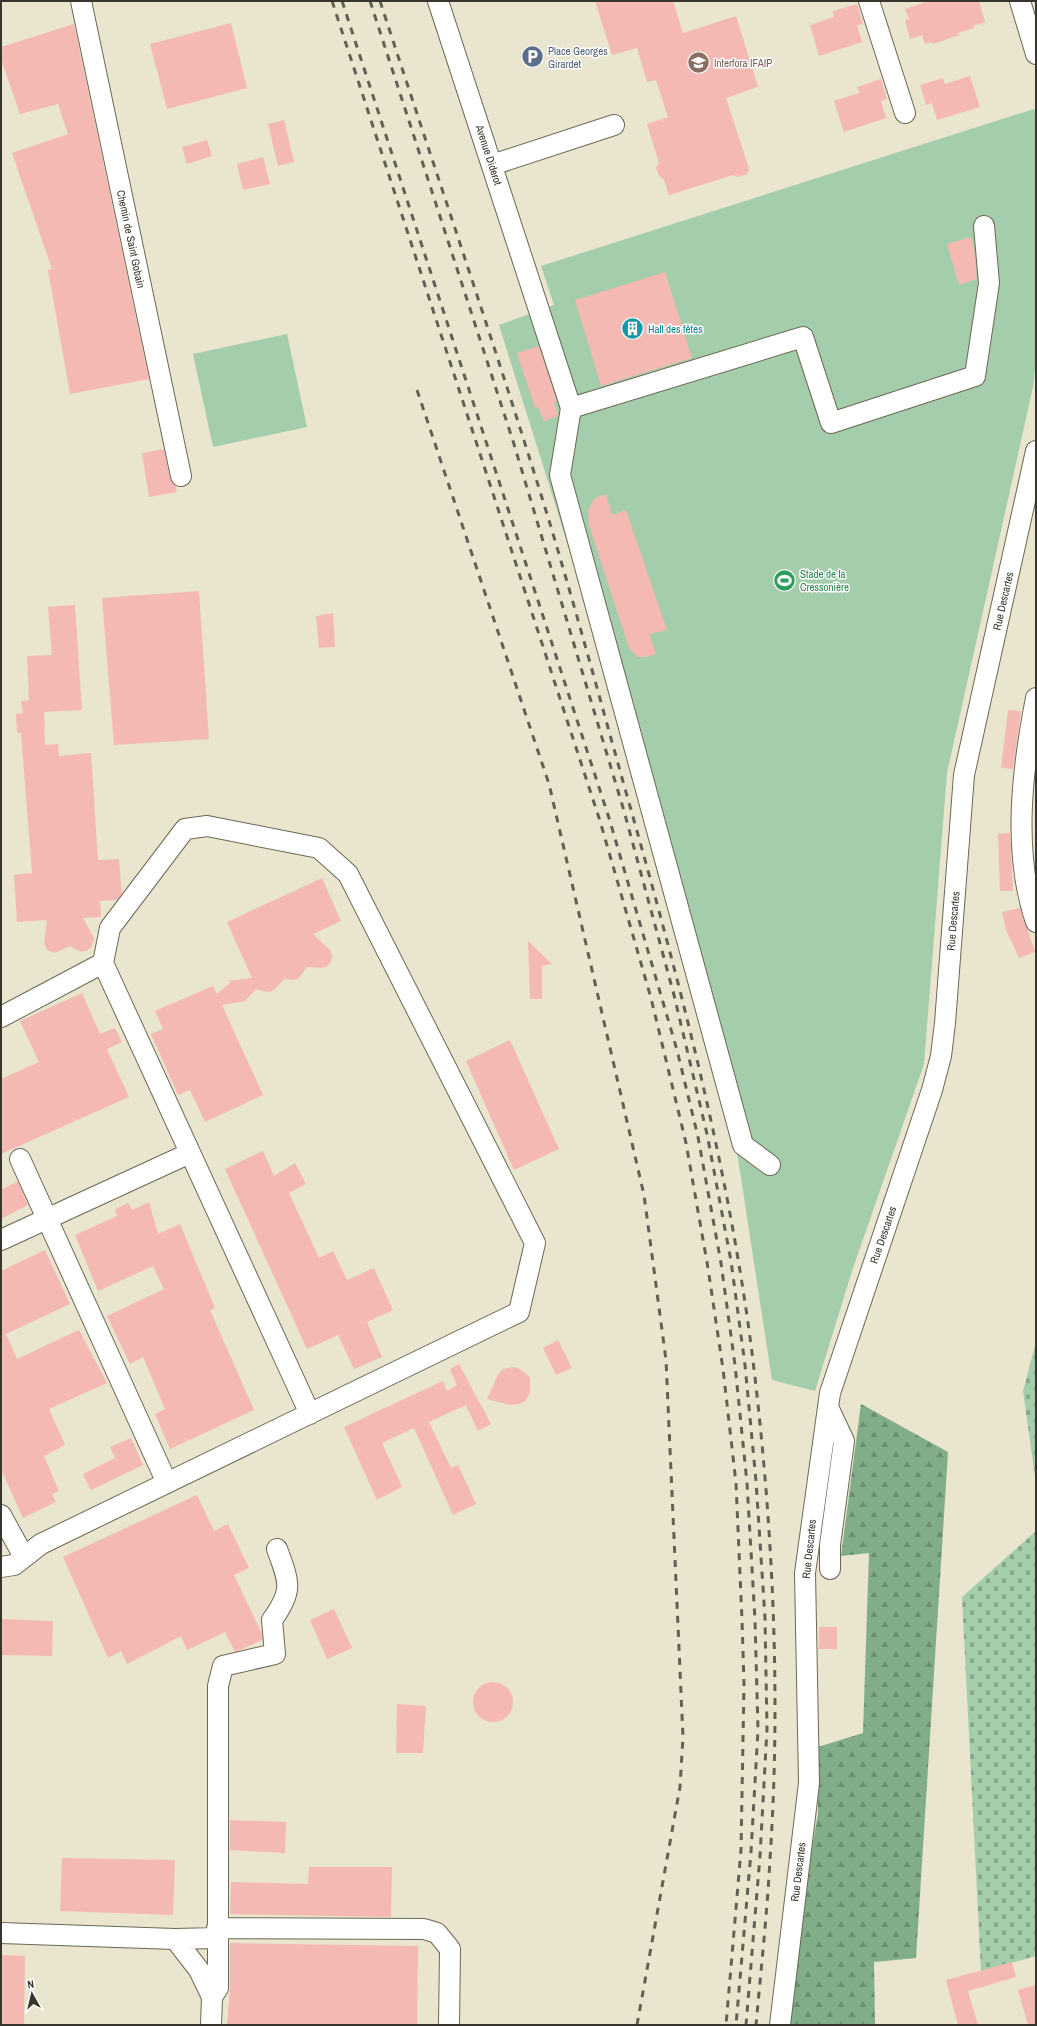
<svg xmlns="http://www.w3.org/2000/svg" width="1037" height="2026" font-family="'Archivo Narrow',sans-serif">
  <defs>
    <pattern id="forest-firs" width="22" height="20" patternUnits="userSpaceOnUse"><rect width="22" height="20" fill="#81ad89"/><path d="M5 1l3.5 6h-7zM16 11l3.5 6h-7z" fill="#6a8e70"/></pattern>
    <pattern id="cemetery-stones" width="16" height="16" patternUnits="userSpaceOnUse"><rect width="16" height="16" fill="#a4cdab"/><path d="M2 7V4a2 2 0 0 1 4 0v3zM10 15v-3a2 2 0 0 1 4 0v3z" fill="#86a78b"/></pattern>
  </defs>
  <rect width="100%" height="100%" fill="#e9e5ce"/>
  <path fill="url(#forest-firs)" d="M 861,1404 L 948,1452 L 916,1958 L 874,1962 L 875,2025 L 787,2025 L 797,1933 L 818,1813 L 818,1747 L 863,1733 L 869,1553 L 841,1556 Z"/>
  <path fill="url(#cemetery-stones)" d="M 1036,1342 L 1036,1484 L 1023,1391 Z
    M 1036,1531 L 1036,1956 L 981,1971 L 962,1597 Z"/>
  <path fill="#a4cdab" d="M 1034,109 L 1036,113 L 1036,360 L 1033,387 L 947,773 L 924,1064 L 852,1271 L 815,1391 L 772,1380 L 733,1126 L 653,817 L 499,325 L 554,305 L 541,266 Z
    M 287,334 L 307,427 L 213,447 L 193,354 Z"/>
  <path fill="#f4b9b2" d="M 595,1 L 673,1 L 683,33 L 736,16 L 758,87 L 726,98 L 749,169 L 747,174 L 738,177 L 733,175 L 669,195 L 664,180 L 659,176 L 656,168 L 659,163 L 647,124 L 668,117 L 656,80 L 647,82 L 637,48 L 612,55 Z
    M 929,1 L 979,1 L 985,22 L 973,26 L 974,28 L 958,33 L 959,35 L 933,44 L 932,42 L 925,44 L 922,35 L 910,39 L 905,20 L 909,19 L 905,9 Z
    M 857,4 L 863,24 L 857,25 L 862,42 L 819,56 L 810,25 L 834,17 L 833,11 Z
    M 231,23 L 247,88 L 167,109 L 150,44 Z
    M 74,24 L 149,379 L 70,394 L 48,270 L 52,269 L 12,153 L 68,134 L 58,104 L 20,114 L 1,59 L 1,47 Z
    M 970,76 L 980,107 L 937,120 L 932,103 L 926,105 L 920,85 L 943,78 L 945,84 Z
    M 881,79 L 887,99 L 881,101 L 886,118 L 844,132 L 834,101 L 859,93 L 857,87 Z
    M 284,120 L 294,162 L 278,166 L 268,124 Z
    M 207,140 L 212,156 L 187,164 L 182,147 Z
    M 263,157 L 270,184 L 243,190 L 237,164 Z
    M 971,237 L 974,248 L 977,279 L 959,285 L 947,244 Z
    M 665,272 L 692,358 L 601,386 L 575,300 Z
    M 539,346 L 557,401 L 554,402 L 558,414 L 558,416 L 544,421 L 538,407 L 535,408 L 517,353 Z
    M 164,449 L 170,478 L 176,486 L 177,492 L 149,497 L 142,453 Z
    M 606,494 L 612,515 L 626,510 L 667,630 L 649,634 L 656,654 L 647,657 L 637,657 L 629,648 L 589,525 L 588,511 L 594,499 Z
    M 199,591 L 209,739 L 114,745 L 102,598 Z
    M 75,605 L 82,710 L 44,712 L 45,745 L 58,744 L 59,756 L 91,753 L 98,860 L 119,859 L 122,894 L 117,900 L 100,901 L 101,917 L 83,918 L 94,938 L 92,946 L 88,950 L 81,952 L 70,946 L 54,953 L 47,950 L 44,943 L 47,920 L 17,922 L 14,875 L 32,873 L 21,733 L 17,733 L 16,714 L 23,713 L 21,701 L 29,700 L 27,656 L 52,655 L 48,607 Z
    M 333,613 L 335,647 L 319,648 L 316,616 Z
    M 1008,710 L 1021,711 L 1013,769 L 1001,768 Z
    M 1010,833 L 1013,891 L 1000,891 L 998,834 Z
    M 322,878 L 341,921 L 313,934 L 331,951 L 332,957 L 331,962 L 326,967 L 320,968 L 307,967 L 299,978 L 294,980 L 284,979 L 274,990 L 267,992 L 256,989 L 245,1001 L 222,1005 L 263,1095 L 205,1122 L 190,1090 L 178,1095 L 151,1034 L 163,1029 L 155,1011 L 213,986 L 217,994 L 231,982 L 227,981 L 252,978 L 227,922 Z
    M 1020,908 L 1035,952 L 1019,958 L 1006,930 L 1002,912 Z
    M 528,941 L 552,964 L 542,966 L 542,999 L 530,999 Z
    M 82,993 L 100,1034 L 115,1028 L 122,1042 L 107,1049 L 129,1097 L 1,1154 L 1,1079 L 39,1062 L 20,1021 Z
    M 510,1040 L 559,1149 L 514,1170 L 466,1061 Z
    M 263,1151 L 274,1176 L 295,1163 L 306,1184 L 289,1193 L 319,1258 L 333,1251 L 347,1280 L 374,1268 L 393,1310 L 367,1322 L 382,1357 L 354,1369 L 338,1335 L 307,1349 L 225,1169 Z
    M 18,1181 L 28,1205 L 1,1219 L 1,1190 Z
    M 149,1202 L 158,1234 L 180,1224 L 215,1308 L 210,1310 L 254,1410 L 170,1449 L 155,1414 L 165,1409 L 143,1357 L 130,1364 L 107,1316 L 164,1289 L 153,1266 L 98,1291 L 75,1235 L 117,1216 L 115,1209 L 128,1203 L 132,1210 Z
    M 45,1250 L 70,1304 L 6,1334 L 17,1359 L 79,1330 L 107,1383 L 49,1409 L 65,1445 L 44,1456 L 59,1491 L 52,1494 L 56,1502 L 23,1518 L 1,1469 L 1,1271 Z
    M 558,1340 L 572,1368 L 556,1375 L 543,1348 Z
    M 459,1364 L 491,1424 L 478,1431 L 466,1405 L 429,1422 L 451,1468 L 458,1465 L 476,1504 L 453,1515 L 414,1428 L 382,1443 L 402,1487 L 377,1500 L 344,1427 L 443,1381 L 447,1391 L 457,1385 L 450,1369 Z
    M 512,1367 L 518,1368 L 530,1377 L 530,1393 L 525,1401 L 519,1404 L 510,1405 L 487,1399 L 499,1373 L 503,1369 Z
    M 131,1438 L 143,1465 L 91,1490 L 83,1474 L 115,1458 L 110,1447 Z
    M 197,1495 L 214,1531 L 228,1524 L 249,1568 L 234,1575 L 262,1634 L 262,1640 L 235,1652 L 225,1632 L 187,1650 L 181,1636 L 127,1664 L 121,1651 L 108,1658 L 63,1557 Z
    M 334,1609 L 352,1648 L 327,1659 L 310,1620 Z
    M 1,1619 L 53,1621 L 52,1656 L 1,1655 Z
    M 819,1627 L 837,1627 L 837,1649 L 819,1649 Z
    M473 1702a20 20 0 1 1 40 0a20 20 0 1 1-40 0Z
    M 397,1704 L 426,1706 L 423,1753 L 396,1753 Z
    M 230,1820 L 286,1822 L 285,1853 L 230,1850 Z
    M 62,1858 L 175,1860 L 173,1915 L 60,1911 Z
    M 309,1867 L 392,1867 L 391,1917 L 230,1914 L 231,1882 L 308,1884 Z
    M 230,1943 L 418,1946 L 417,2025 L 227,2025 L 230,1988 Z
    M 1,1955 L 25,1956 L 24,2025 L 1,2025 Z
    M 1012,1962 L 1016,1977 L 968,1991 L 978,2025 L 958,2025 L 946,1980 Z
    M 1036,1985 L 1036,2025 L 1028,2025 L 1018,1990 Z"/>
  <g fill="none" stroke-linecap="round" stroke-linejoin="round">
    <defs>
      <path id="minor" d="M 81,1 L 181,476
        M 438,1 L 571,408 L 560,475 L 743,1145 L 770,1165
        M 869,1 L 905,113
        M 1020,1 L 1036,54
        M 492,165 L 614,125
        M 571,408 L 803,337 L 831,423 L 975,376 L 989,283 L 984,226
        M 1036,698 C 1022,770 1012,852 1036,922
        M 103,963 L 310,1414
        M 1,1017 L 103,963 L 110,928 L 185,829 L 207,826 L 319,848 L 348,874 L 535,1243 L 519,1312 L 41,1544 L 14,1565 L 1,1567
        M 20,1159 L 167,1483
        M 1,1240 L 190,1153
        M 828,1407 L 844,1441 L 830,1545 L 830,1569
        M 1,1515 L 24,1557
        M 217,1928 L 424,1929 L 437,1933 L 450,1949 L 449,2025
        M 1,1933 L 175,1939 L 217,1938
        M 175,1939 L 199,1970 L 212,1997 L 211,2025
        M 212,1997 L 218,1988 L 218,1686 L 223,1666 L 275,1654 L 272,1620 C 294,1590 289,1582 277,1549
        M 780,2025 L 809,1783 L 805,1573 L 830,1393 L 932,1090 L 941,1056 L 945,1023 L 964,775 L 1036,451"/>
    </defs>
    <use href="#minor" stroke="#6b6854" stroke-width="22"/>
    <use href="#minor" stroke="#fff" stroke-width="20"/>
    <path stroke="#636154" stroke-width="3" stroke-dasharray="7 7" stroke-linecap="butt" d="M 332,1 L 600,821 L 651,998 L 686,1143 L 708,1268 L 723,1369 L 736,1483 L 742,1620 L 744,1684 L 741,1850 L 726,2025
      M 342,1 L 609,818 L 677,1050 L 698,1137 L 721,1263 L 735,1365 L 747,1483 L 755,1620 L 758,1730 L 751,1852 L 736,2025
      M 370,1 L 513,441 L 624,811 L 674,995 L 707,1134 L 731,1261 L 745,1365 L 756,1481 L 765,1618 L 767,1729 L 760,1856 L 746,2025
      M 380,1 C 437,176 497,351 551,527 C 576,611 599,695 622,778 C 677,972 730,1168 754,1369 C 773,1530 781,1696 770,1859 C 767,1914 761,1970 756,2025
      M 417,390 L 549,784 L 644,1195 L 666,1360 L 683,1737 L 680,1787 L 637,2025"/>
  </g>
  <defs>
    <symbol id="parking-disc" viewBox="-11 -11 22 22"><circle r="9.5" fill="#5c6f8a" stroke="#fff"/><path d="M-3.5-5.5H1a3.5 3.5 0 0 1 0 7H-1V5.5H-3.5ZM-1-3.4V-.6H.8a1.4 1.4 0 0 0 0-2.8Z" fill="#fff"/></symbol>
    <symbol id="university-disc" viewBox="-11 -11 22 22"><circle r="9.5" fill="#8d6e63" stroke="#fff"/><path d="M0-5L7-2L0 1L-7-2ZM-4 1L0 2.5L4 1V4Q0 6-4 4Z" fill="#fff"/></symbol>
    <symbol id="building-disc" viewBox="-11 -11 22 22"><circle r="9.5" fill="#0f9aa8" stroke="#fff"/><path d="M-4-6H4V6H1V3H-1V6H-4ZM-2.5-4.3h1.7v1.8h-1.7ZM.8-4.3h1.7v1.8H.8ZM-2.5-1h1.7V.8h-1.7ZM.8-1h1.7V.8H.8Z" fill="#fff"/></symbol>
    <symbol id="stadium-disc" viewBox="-11 -11 22 22"><circle r="9.5" fill="#2e9e5b" stroke="#fff"/><path d="M0-5a6.5 5 0 1 0 0 10a6.5 5 0 1 0 0-10ZM-3.5-1.8h7v3.6h-7Z" fill="#fff"/></symbol>
  </defs>
  <g fill-rule="evenodd">
    <use href="#parking-disc" x="520" y="44" width="25" height="25"/>
    <use href="#university-disc" x="686" y="50" width="25" height="25"/>
    <use href="#building-disc" x="620" y="316" width="25" height="25"/>
    <use href="#stadium-disc" x="772" y="568" width="25" height="25"/>
  </g>
  <g text-anchor="middle" stroke-width="3" stroke-linejoin="round" paint-order="stroke">
    <g font-size="11" fill="#4e5e75" stroke="#fff" text-anchor="start">
      <text x="548" y="55">Place Georges<tspan x="548" dy="13">Girardet</tspan></text>
    </g>
    <g font-size="11" fill="#785e54" stroke="#fff" text-anchor="start">
      <text x="714" y="67">Interfora IFAIP</text>
    </g>
    <g font-size="11" fill="#37352c" stroke="#fff">
      <text transform="translate(489 155) rotate(72)" y="4">Avenue Diderot</text>
      <text transform="translate(131 239) rotate(78)" y="4">Chemin de Saint Gobain</text>
      <text transform="translate(1003 601) rotate(-77)" y="4">Rue Descartes</text>
      <text transform="translate(953 921) rotate(-85)" y="4">Rue Descartes</text>
      <text transform="translate(883 1235) rotate(-71)" y="4">Rue Descartes</text>
      <text transform="translate(809 1549) rotate(-84)" y="4">Rue Descartes</text>
      <text transform="translate(798 1872) rotate(-83)" y="4">Rue Descartes</text>
    </g>
    <g font-size="11" fill="#0d838f" stroke="#fff" text-anchor="start">
      <text x="648" y="333">Hall des fêtes</text>
    </g>
    <g font-size="11" fill="#27864d" stroke="#fff" text-anchor="start">
      <text x="800" y="578">Stade de la<tspan x="800" dy="13">Cressonière</tspan></text>
    </g>
  </g>
  <rect width="1037" height="2026" fill="none" stroke="#37352c" stroke-width="4"/>
  <g transform="translate(32 1994) rotate(352)" stroke="#ffffff" stroke-width="3" paint-order="stroke">
  <path d="M0-3L7 15L0 10L-7 15Z" fill="#37352c"/>
  <text y="-6" font-size="11" font-weight="bold" text-anchor="middle" fill="#37352c">N</text>
  </g>
</svg>
